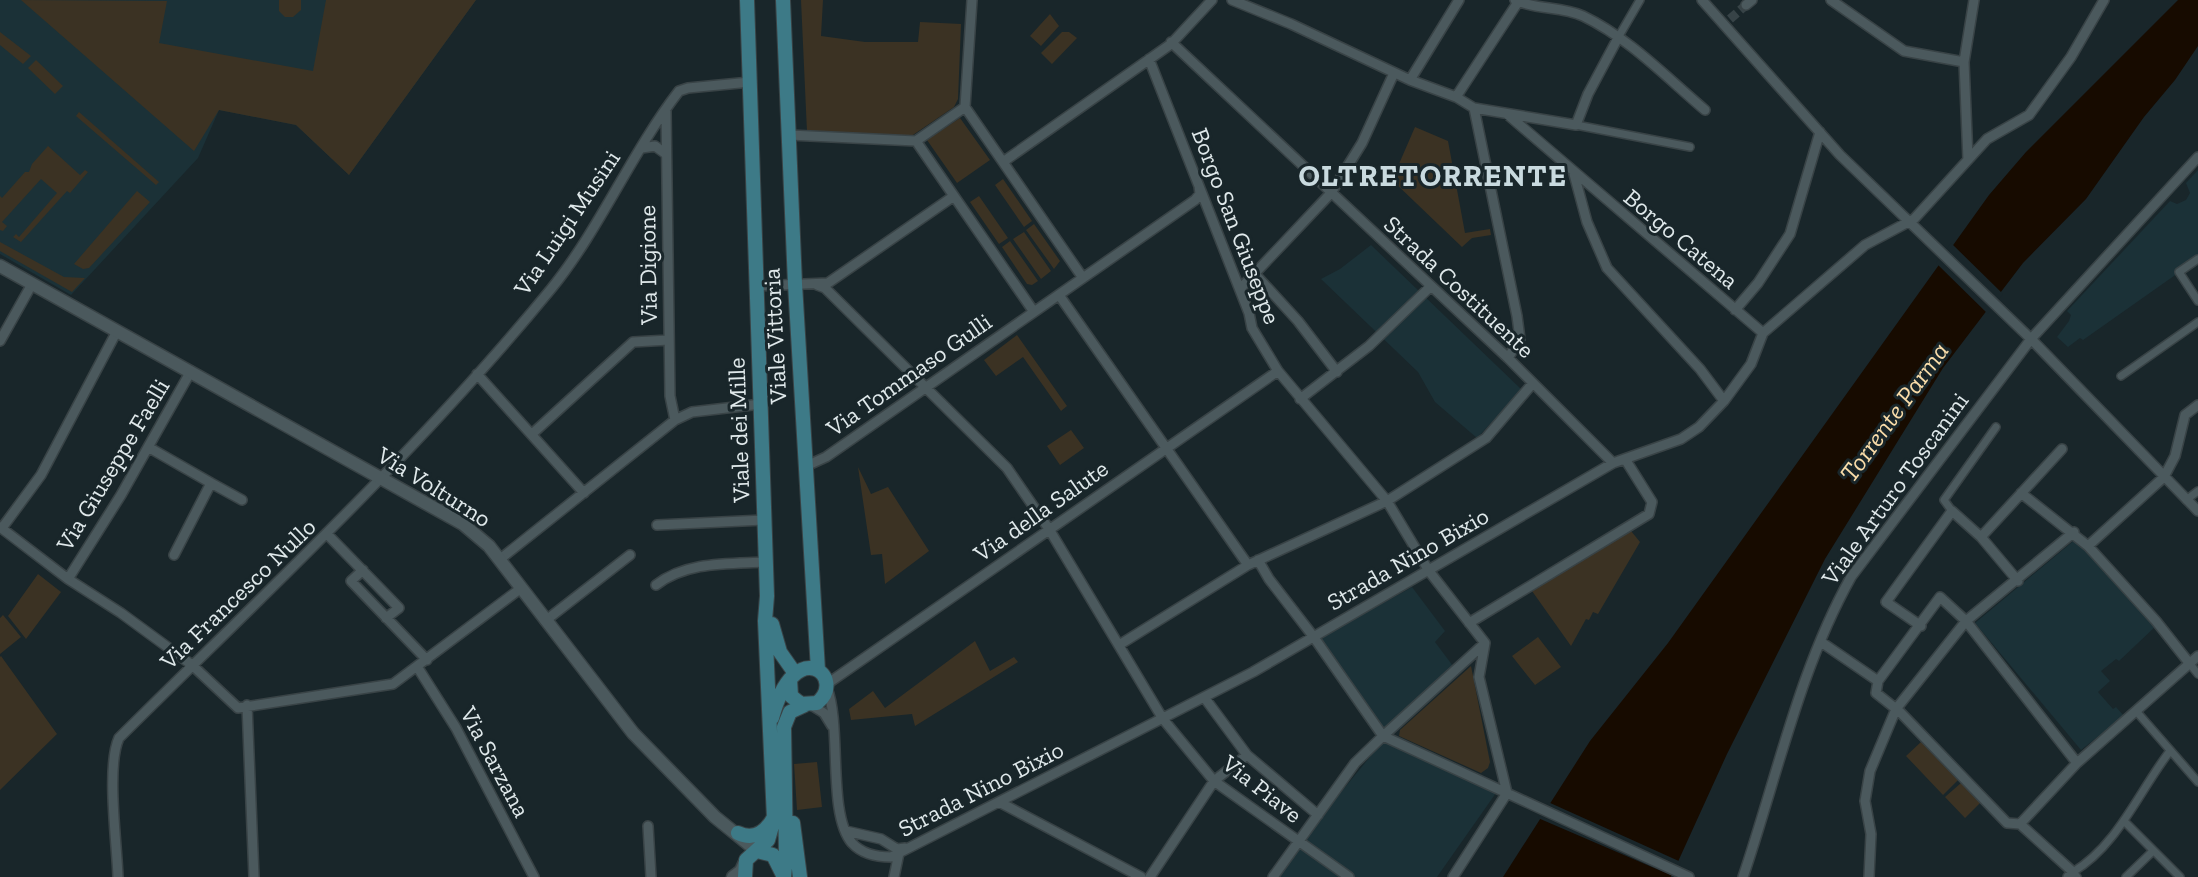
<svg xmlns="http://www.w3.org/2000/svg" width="2198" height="877" font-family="'Zilla Slab',serif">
  <rect width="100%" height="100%" fill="#19262a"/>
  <path fill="#1b3137" d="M 0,0 L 476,0 L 349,175 L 296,125 L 219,110 L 198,158 L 71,295 L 0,254 Z
    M 2198,170 L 2198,259 L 2083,340 L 2080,338 L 2068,347 L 2057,337 L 2069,321 L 2071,315 L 2067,311 L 2170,201 L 2177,204 L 2186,200 L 2190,193 L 2186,183 Z
    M 1371,245 L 1522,390 L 1477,438 L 1435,402 L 1418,372 L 1321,279 L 1340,269 Z
    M 2077,538 L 2157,625 L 2119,661 L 2116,659 L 2101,671 L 2110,681 L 2098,692 L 2113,709 L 2116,707 L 2124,716 L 2081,750 L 1975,623 Z
    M 1412,587 L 1445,631 L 1435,642 L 1453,666 L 1382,730 L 1320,638 Z
    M 1383,741 L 1496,793 L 1437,877 L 1279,877 L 1337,797 Z"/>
  <path fill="#3b3223" d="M 21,0 L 167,1 L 159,43 L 313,71 L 326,0 L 476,0 L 349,175 L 296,125 L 219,110 L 194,151 Z
    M 279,0 L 301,0 L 301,10 L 293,17 L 285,17 L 279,11 Z
    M 801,0 L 823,0 L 821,36 L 865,42 L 918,42 L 920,22 L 961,24 L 958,99 L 954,107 L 910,137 L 807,132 Z
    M 1050,14 L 1059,26 L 1041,46 L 1030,36 Z
    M 0,32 L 31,56 L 23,64 L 0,45 Z
    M 1062,32 L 1069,32 L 1077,38 L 1052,64 L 1041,53 Z
    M 36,60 L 63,86 L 55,94 L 28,68 Z
    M 79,112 L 159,182 L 156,185 L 76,116 Z
    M 960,118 L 990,160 L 957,183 L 927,140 Z
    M 1415,127 L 1448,141 L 1465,233 L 1490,229 L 1491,235 L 1472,238 L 1462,247 L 1392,180 Z
    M 48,146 L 80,175 L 85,170 L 88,172 L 70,193 L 67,191 L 21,242 L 13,237 L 16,234 L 19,237 L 57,193 L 41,179 L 2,222 L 7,226 L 3,231 L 0,230 L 0,196 L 2,198 L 25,172 L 29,172 L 32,164 Z
    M 1003,179 L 1032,221 L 1024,227 L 995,185 Z
    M 137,191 L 150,202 L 89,268 L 83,269 L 74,264 Z
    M 979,196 L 1008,238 L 999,244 L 970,202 Z
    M 1034,224 L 1060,261 L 1054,269 L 1026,230 Z
    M 1024,232 L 1051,271 L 1041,279 L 1013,239 Z
    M 1010,241 L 1038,281 L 1032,285 L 1027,284 L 1002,247 Z
    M 0,242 L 64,277 L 85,278 L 72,292 L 0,251 Z
    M 1017,335 L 1067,406 L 1061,411 L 1023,357 L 996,376 L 984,360 Z
    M 1071,430 L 1084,448 L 1060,465 L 1047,446 Z
    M 858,467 L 871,494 L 888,487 L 929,551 L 885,584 L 882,554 L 871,555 Z
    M 1631,531 L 1640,542 L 1598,614 L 1593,612 L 1589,620 L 1586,619 L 1571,646 L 1532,591 Z
    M 38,574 L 61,592 L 26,639 L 8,616 Z
    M 3,615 L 21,637 L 0,654 L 0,618 Z
    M 1538,637 L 1561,667 L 1535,685 L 1512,656 Z
    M 975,641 L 990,671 L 1014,657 L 1018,662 L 915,726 L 912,714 L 851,720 L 849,709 L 873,691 L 885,708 Z
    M 1,656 L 57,734 L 0,790 L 0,657 Z
    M 1471,666 L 1490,762 L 1488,768 L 1481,773 L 1399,736 L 1400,730 Z
    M 1921,742 L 1958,780 L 1943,795 L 1906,756 Z
    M 817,762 L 822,807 L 797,810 L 794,764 Z
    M 1961,783 L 1980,803 L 1965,818 L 1945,797 Z"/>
  <path fill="#170b00" d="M 2178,0 L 2198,0 L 2198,46 L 2175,80 L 2144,117 L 2086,199 L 2023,263 L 1943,368 L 1825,559 L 1727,754 L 1671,877 L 1503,877 L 1590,741 L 1668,643 L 1989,195 L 2026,152 Z"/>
  <path fill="#19262a" d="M 1951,243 L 2003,294 L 1988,314 L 1936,263 Z
    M 1548,802 L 1681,862 L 1675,877 L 1538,818 Z"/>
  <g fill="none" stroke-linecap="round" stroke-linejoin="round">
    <path stroke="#374347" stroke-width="9" stroke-dasharray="9 4.5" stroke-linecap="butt" d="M 1730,19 L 1746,5"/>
    <defs>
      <path id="pedestrian" d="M 1619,36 L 1640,0
        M 1576,125 L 1690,147
        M 2198,259 L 2179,272 L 2198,301
        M 2121,376 L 2198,322
        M 2186,500 L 2198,491
        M 1952,511 L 1944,500 L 1996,427
        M 2190,664 L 2198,674
        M 2136,711 L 2198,782
        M 2124,821 L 2180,877
        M 2077,877 L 2073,872 C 2118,845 2139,791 2170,751
        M 2126,877 L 2153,851"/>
      <path id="minor" d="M 1232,0 L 1291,24 L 1410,80 L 1456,97 L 1474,108 L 1576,125 L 1588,94 L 1619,36
        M 1515,0 C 1536,10 1561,6 1583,16 C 1629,38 1666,77 1705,110
        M 1702,0 L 1840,155 L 2031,339 L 2198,511
        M 1831,0 L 1904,51 L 1964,62
        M 1746,5 L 1752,0
        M 1171,42 L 1508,358 L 1613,463
        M 1149,59 L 1249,313 L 1252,328 L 1278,371 L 1387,501 L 1429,571 L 1485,643
        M 1410,80 L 1459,0
        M 1456,97 L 1518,2
        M 965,107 L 972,0
        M 1474,108 L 1517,316 L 1520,339 L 1508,358
        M 666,111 L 670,396 L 675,420
        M 1507,114 L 1763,333
        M 789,135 L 916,141
        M 642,148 L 655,146 L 666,154
        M 1968,160 L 1964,62 L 1974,0
        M 1003,162 L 1171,44 L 1212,0
        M 1574,174 L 1587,222 L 1607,268 L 1700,369 L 1724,401
        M 1254,273 L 1298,321 L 1337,372
        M 1083,278 L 965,107 L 916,141 L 1034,312 L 1195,200 L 1200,194 L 1199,186
        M 817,285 L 825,288 L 1007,468 L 1049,529 L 1163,719 L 1214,781 L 1349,877
        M 757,286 L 828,283 L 954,196
        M 1240,289 L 1331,193 L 1362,143 L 1394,73
        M 1059,295 L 1248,565
        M 1735,310 L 1758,283 L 1790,234 L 1820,132
        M 0,341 L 32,284
        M 477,374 L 584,493
        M 1300,399 L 1369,346 L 1431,286
        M 532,434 L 633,342 L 669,340
        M 148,447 L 211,483 L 174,555
        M 804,467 L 826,457 L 1034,312
        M 211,483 L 242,500
        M 2021,493 L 2088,546 L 2156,621 L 2190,664
        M 657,525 L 764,520
        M 0,527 L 68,579 L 121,613 L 192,665 L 238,708 L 393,684 L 520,589
        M 2,528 L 41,475 L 117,331
        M 327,534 L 399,608 L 386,618
        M 1981,537 L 2062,449
        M 2088,546 L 2164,477 L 2175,456 L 2185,415 L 2198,405
        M 499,560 L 675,420 L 692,412 L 761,404
        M 1258,560 L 1269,579 L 1313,636 L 1383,736 L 1355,763 L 1273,877
        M 363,570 L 351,581 L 427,660
        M 68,579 L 121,495 L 191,371
        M 656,585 C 687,561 729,564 766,562
        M 545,621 L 630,555
        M 1469,623 L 1649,514 L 1652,502 L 1625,459
        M 1921,626 L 1886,602 L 1952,511 L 1981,537 L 2018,581
        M 1821,642 L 1878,681
        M 1485,643 L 1383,736 L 1689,877
        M 1485,643 L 1479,677 L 1507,793
        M 1119,645 L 1248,565 L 1387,501 L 1486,438 L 1533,383
        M 418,668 L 456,728 L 534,877
        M 827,684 L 1278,371
        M 827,688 C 842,726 827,814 852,843 C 862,854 876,857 891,857 L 1253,672 L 1613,463 L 1681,439 L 1699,427 L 1724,401 L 1751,364 L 1763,333 L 1865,245 L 1914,219 L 1987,139 L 2029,115 L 2071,57 L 2104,0
        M 1204,697 L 1247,755 L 1318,815
        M 247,705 L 254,877
        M 811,705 L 824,713 L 832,726
        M 999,802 L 1141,877
        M 2020,824 L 2007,823 L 1900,712 L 1876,693 L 1878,681 L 1940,597 L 1966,621 L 2077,763
        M 2020,824 L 2077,763 L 2198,656
        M 2020,824 L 2073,872 L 2068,877
        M 648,826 L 651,877
        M 846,831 L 881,839 L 897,849 L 905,848
        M 118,877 C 117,844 106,766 119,738 C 266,592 419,450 551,289 C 600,229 631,153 679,91 L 688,88 L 750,82
        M 894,877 L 899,853
        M 1150,877 L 1214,781 L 1247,755
        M 1453,877 L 1507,793
        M 1743,877 C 1777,777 1799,670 1851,577 L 2031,339 L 2198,157
        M 1869,877 L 1871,834 L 1865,801 L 1870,771 L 1896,709 L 1966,621 L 2074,532"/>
      <path id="tertiary" d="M 0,266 L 463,524 L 489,546 L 633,733 L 715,817 L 757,851
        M 733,877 L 741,871 L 745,862"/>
      <path id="secondary" d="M 783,0 L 795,284 L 818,670
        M 772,624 L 780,652 L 794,672
        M 772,718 C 795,632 848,678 817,703 L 801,704 L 791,696 L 790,679
        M 793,823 L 800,877
        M 738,833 C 754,841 766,832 774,817
        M 757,851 L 773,855 L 783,875
        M 745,877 L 746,860 L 768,840 L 774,819 L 765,621 L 767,596 L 747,0
        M 784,877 L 786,857 L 784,727 L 790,712 L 805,705"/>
    </defs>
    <use href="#pedestrian" stroke="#394346" stroke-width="10"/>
    <use href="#minor" stroke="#394346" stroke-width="12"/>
    <use href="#tertiary" stroke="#394346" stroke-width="15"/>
    <use href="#secondary" stroke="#394346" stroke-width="16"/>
    <use href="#pedestrian" stroke="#4b595d" stroke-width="7"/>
    <use href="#minor" stroke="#4b595d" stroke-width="9"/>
    <use href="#tertiary" stroke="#4b595d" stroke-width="12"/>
    <use href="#secondary" stroke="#3d7a87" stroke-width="14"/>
  </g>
  <g text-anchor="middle" stroke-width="6" stroke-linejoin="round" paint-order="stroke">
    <g font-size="24" fill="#e0e9eb" stroke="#19262a">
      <text transform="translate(567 223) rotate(-56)" y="8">Via Luigi Musini</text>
      <text transform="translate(1236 226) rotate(69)" y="8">Borgo San Giuseppe</text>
      <text transform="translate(1681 239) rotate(40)" y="8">Borgo Catena</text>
      <text transform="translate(648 265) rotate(-91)" y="8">Via Digione</text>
      <text transform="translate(1459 287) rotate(43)" y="8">Strada Costituente</text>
      <text transform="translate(775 336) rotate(-93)" y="8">Viale Vittoria</text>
      <text transform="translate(909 375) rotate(-35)" y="8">Via Tommaso Gulli</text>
      <text transform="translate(739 430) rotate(-92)" y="8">Viale dei Mille</text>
      <text transform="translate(113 465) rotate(-59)" y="8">Via Giuseppe Faelli</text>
      <text transform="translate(434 487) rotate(32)" y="8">Via Volturno</text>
      <text transform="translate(1895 489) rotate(-54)" y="8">Viale Arturo Toscanini</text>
      <text transform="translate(1041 511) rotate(-35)" y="8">Via della Salute</text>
      <text transform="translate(1408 559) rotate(-30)" y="8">Strada Nino Bixio</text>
      <text transform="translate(238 594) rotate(-44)" y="8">Via Francesco Nullo</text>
      <text transform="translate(495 762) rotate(62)" y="8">Via Sarzana</text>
      <text transform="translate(981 789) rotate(-27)" y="8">Strada Nino Bixio</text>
      <text transform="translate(1262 789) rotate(38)" y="8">Via Piave</text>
    </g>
    <g font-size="26" font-style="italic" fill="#f9dca9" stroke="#19262a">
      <text transform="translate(1894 412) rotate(-54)" y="9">Torrente Parma</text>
    </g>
    <g font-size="30" font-weight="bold" letter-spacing="1.5" fill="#c9dadf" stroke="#19262a">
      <text x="1433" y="186">OLTRETORRENTE</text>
    </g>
  </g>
</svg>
